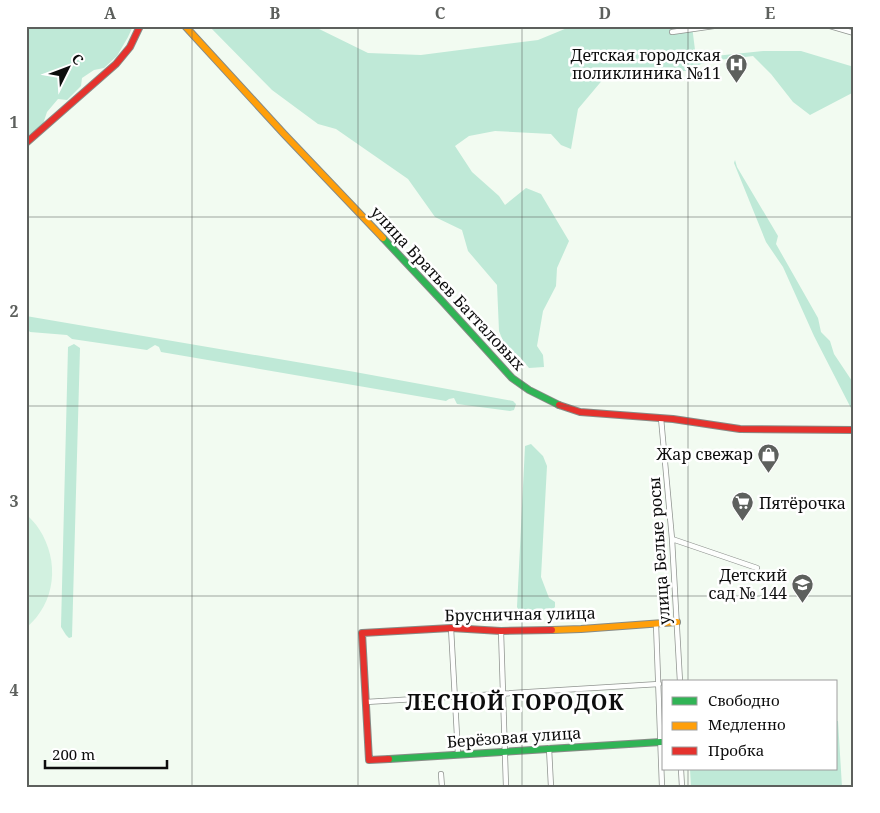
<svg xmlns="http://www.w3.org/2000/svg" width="880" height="813" font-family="'Noto Serif',serif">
  <rect width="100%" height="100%" fill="#f2fbf1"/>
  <path fill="#d2f1e0" d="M 26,514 C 31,519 36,524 39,529 C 60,561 56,603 26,628 Z"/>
  <path fill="#bfe9d7" d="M 26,26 L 133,26 L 128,37 L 117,56 L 104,68 L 94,70 L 82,78 L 81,86 L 67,100 L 58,99 L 47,112 L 43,124 L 26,137 Z
    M 209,26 L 313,26 L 368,53 L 421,55 L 538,40 L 572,26 L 692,26 L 696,58 L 763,51 L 801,51 L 854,67 L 854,92 L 810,115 L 793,102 L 771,74 L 753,56 C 731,59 705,59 686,71 L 610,71 L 578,109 L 571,149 L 561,145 L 551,134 L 495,131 L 469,136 L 455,146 L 472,172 L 499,196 L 505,205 L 526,188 L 541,194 L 569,241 L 557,268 L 556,286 L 543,311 L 537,346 L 543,355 L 544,367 L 529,368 L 520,357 L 507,351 L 499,331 L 497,285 L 468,251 L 462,230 L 435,217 L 408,179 L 336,129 L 318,124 L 272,90 Z
    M 735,160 L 737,167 L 778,236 L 776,244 L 818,318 L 821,332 L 830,341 L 834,354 L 854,384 L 854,414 L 814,336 L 783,267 L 766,242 L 734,163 Z
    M 26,316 L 355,372 L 513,401 L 516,404 L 514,410 L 510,411 L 457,404 L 454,398 L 449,399 L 446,401 L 161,352 L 159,347 L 155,345 L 147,350 L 72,339 L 67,335 L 30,332 L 26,328 Z
    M 74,344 L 80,348 L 72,637 L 69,638 L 66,635 L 61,627 L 68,347 Z
    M 531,444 L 543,456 L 547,466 L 541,577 L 549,598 L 555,602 L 555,607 L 550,612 L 520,613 L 517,607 L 525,446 Z
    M 836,721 L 838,721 L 842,787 L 691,787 L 690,769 L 836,769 Z"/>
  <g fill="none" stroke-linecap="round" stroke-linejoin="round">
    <defs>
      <path id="street" d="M 830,26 L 854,33
        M 672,32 L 714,26
        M 661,418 L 672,539 L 680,682
        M 672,539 L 757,568
        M 656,624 L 662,787
        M 451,628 L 458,754
        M 501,631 L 506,787
        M 366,702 L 659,684
        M 549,748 L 551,787
        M 681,769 L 682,787
        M 441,774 L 442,787"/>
      <path id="fast" d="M 383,238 L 442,301 L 512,378 L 529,390 L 559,405
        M 389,759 L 661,742"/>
      <path id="slow" d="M 185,26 L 284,134 L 383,238
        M 552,630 L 581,629 L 677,622"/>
      <path id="jam" d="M 26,143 L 116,64 L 130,47 L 140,26
        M 559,405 L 580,412 L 673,419 L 740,429 L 854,430
        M 389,759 L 369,760 L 362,633 L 451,628 L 501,631 L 552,630"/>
    </defs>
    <use href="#street" stroke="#909490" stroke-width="6"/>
    <use href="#fast" stroke="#878b86" stroke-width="8"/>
    <use href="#slow" stroke="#878b86" stroke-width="8"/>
    <use href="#jam" stroke="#878b86" stroke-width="8"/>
    <use href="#street" stroke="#fdfefd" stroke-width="4.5"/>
    <use href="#fast" stroke="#30b455" stroke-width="6"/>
    <use href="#slow" stroke="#ff9f0a" stroke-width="6"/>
    <use href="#jam" stroke="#e5322d" stroke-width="6"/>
  </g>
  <path fill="none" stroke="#5d605d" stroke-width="1" stroke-opacity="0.55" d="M 192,26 L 192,787M 358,26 L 358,787M 522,26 L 522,787M 688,26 L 688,682M 26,217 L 854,217M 26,406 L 854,406M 26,596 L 854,596M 688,769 L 688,787"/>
  <defs>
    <symbol id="hospital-pin" viewBox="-11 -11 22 30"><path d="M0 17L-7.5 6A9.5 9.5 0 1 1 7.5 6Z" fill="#5d605d" stroke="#fff"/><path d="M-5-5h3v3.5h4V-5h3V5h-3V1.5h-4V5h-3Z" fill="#fff"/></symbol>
    <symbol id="shop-pin" viewBox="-11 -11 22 30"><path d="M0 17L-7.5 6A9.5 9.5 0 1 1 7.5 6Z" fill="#5d605d" stroke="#fff"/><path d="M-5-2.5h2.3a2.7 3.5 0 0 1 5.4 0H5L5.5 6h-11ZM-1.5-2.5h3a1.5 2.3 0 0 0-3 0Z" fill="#fff"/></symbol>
    <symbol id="supermarket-pin" viewBox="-11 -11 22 30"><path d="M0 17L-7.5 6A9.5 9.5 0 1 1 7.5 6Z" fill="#5d605d" stroke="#fff"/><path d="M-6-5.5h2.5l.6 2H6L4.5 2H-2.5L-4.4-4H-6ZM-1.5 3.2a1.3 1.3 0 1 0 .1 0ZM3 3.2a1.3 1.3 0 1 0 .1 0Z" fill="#fff"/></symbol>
    <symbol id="school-pin" viewBox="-11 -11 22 30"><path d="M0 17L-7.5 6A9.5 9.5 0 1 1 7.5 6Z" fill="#5d605d" stroke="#fff"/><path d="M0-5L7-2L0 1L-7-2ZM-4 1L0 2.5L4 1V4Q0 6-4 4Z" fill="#fff"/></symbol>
  </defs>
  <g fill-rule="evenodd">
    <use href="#hospital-pin" x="724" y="52" width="25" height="34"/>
    <use href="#shop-pin" x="756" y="442" width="25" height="34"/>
    <use href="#supermarket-pin" x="730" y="490" width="25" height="34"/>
    <use href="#school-pin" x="790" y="572" width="25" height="34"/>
  </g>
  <g text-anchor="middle" stroke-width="5" stroke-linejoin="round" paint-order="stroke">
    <g font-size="16" fill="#0d0d0d" stroke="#fff" text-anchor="end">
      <text x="721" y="61">Детская городская<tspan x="721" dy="18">поликлиника №11</tspan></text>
      <text x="753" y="460">Жар свежар</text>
      <text x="759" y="509" text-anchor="start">Пятёрочка</text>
      <text x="787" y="581">Детский<tspan x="787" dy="18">сад № 144</tspan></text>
    </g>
    <g font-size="16" fill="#0d0d0d" stroke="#fff">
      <text transform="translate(448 288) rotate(47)" y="6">улица Братьев Батталовых</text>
      <text transform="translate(659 551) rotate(-94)" y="6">улица Белые росы</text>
      <text transform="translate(520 614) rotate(-1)" y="6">Брусничная улица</text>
      <text transform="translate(514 737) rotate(-4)" y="6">Берёзовая улица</text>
    </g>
    <g font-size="21" font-weight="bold" letter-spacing="1" fill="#0d0d0d" stroke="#fff">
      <text x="515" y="710">ЛЕСНОЙ ГОРОДОК</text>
    </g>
  </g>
  <rect width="880" height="813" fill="none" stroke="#ffffff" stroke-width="55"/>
  <rect x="662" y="680" width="175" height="90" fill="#ffffff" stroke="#9e9e9e"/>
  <rect x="672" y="697" width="25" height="8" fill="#30b455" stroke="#9e9e9e"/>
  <text x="708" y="706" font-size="15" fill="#0d0d0d">Свободно</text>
  <rect x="672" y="722" width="25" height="8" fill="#ff9f0a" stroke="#9e9e9e"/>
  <text x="708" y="730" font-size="15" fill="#0d0d0d">Медленно</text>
  <rect x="672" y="747" width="25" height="8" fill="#e5322d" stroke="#9e9e9e"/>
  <text x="708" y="756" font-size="15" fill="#0d0d0d">Пробка</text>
  <g transform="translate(68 68) rotate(48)" stroke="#ffffff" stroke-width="4" paint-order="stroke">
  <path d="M0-4L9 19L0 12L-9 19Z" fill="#0d0d0d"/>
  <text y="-8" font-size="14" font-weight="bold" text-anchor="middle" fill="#0d0d0d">С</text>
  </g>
  <path d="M45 760v8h122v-8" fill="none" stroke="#0d0d0d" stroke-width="2.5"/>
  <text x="52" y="760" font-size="15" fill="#0d0d0d" stroke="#ffffff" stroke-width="4" paint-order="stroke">200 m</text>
  <rect x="28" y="28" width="824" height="758" fill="none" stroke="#5d605d" stroke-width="2"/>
  <g font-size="16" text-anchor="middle" font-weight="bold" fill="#5d605d">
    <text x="110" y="19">A</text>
    <text x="275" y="19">B</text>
    <text x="440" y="19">C</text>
    <text x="605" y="19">D</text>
    <text x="770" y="19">E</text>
    <text x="14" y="128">1</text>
    <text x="14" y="317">2</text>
    <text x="14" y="507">3</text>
    <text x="14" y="696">4</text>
  </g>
</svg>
